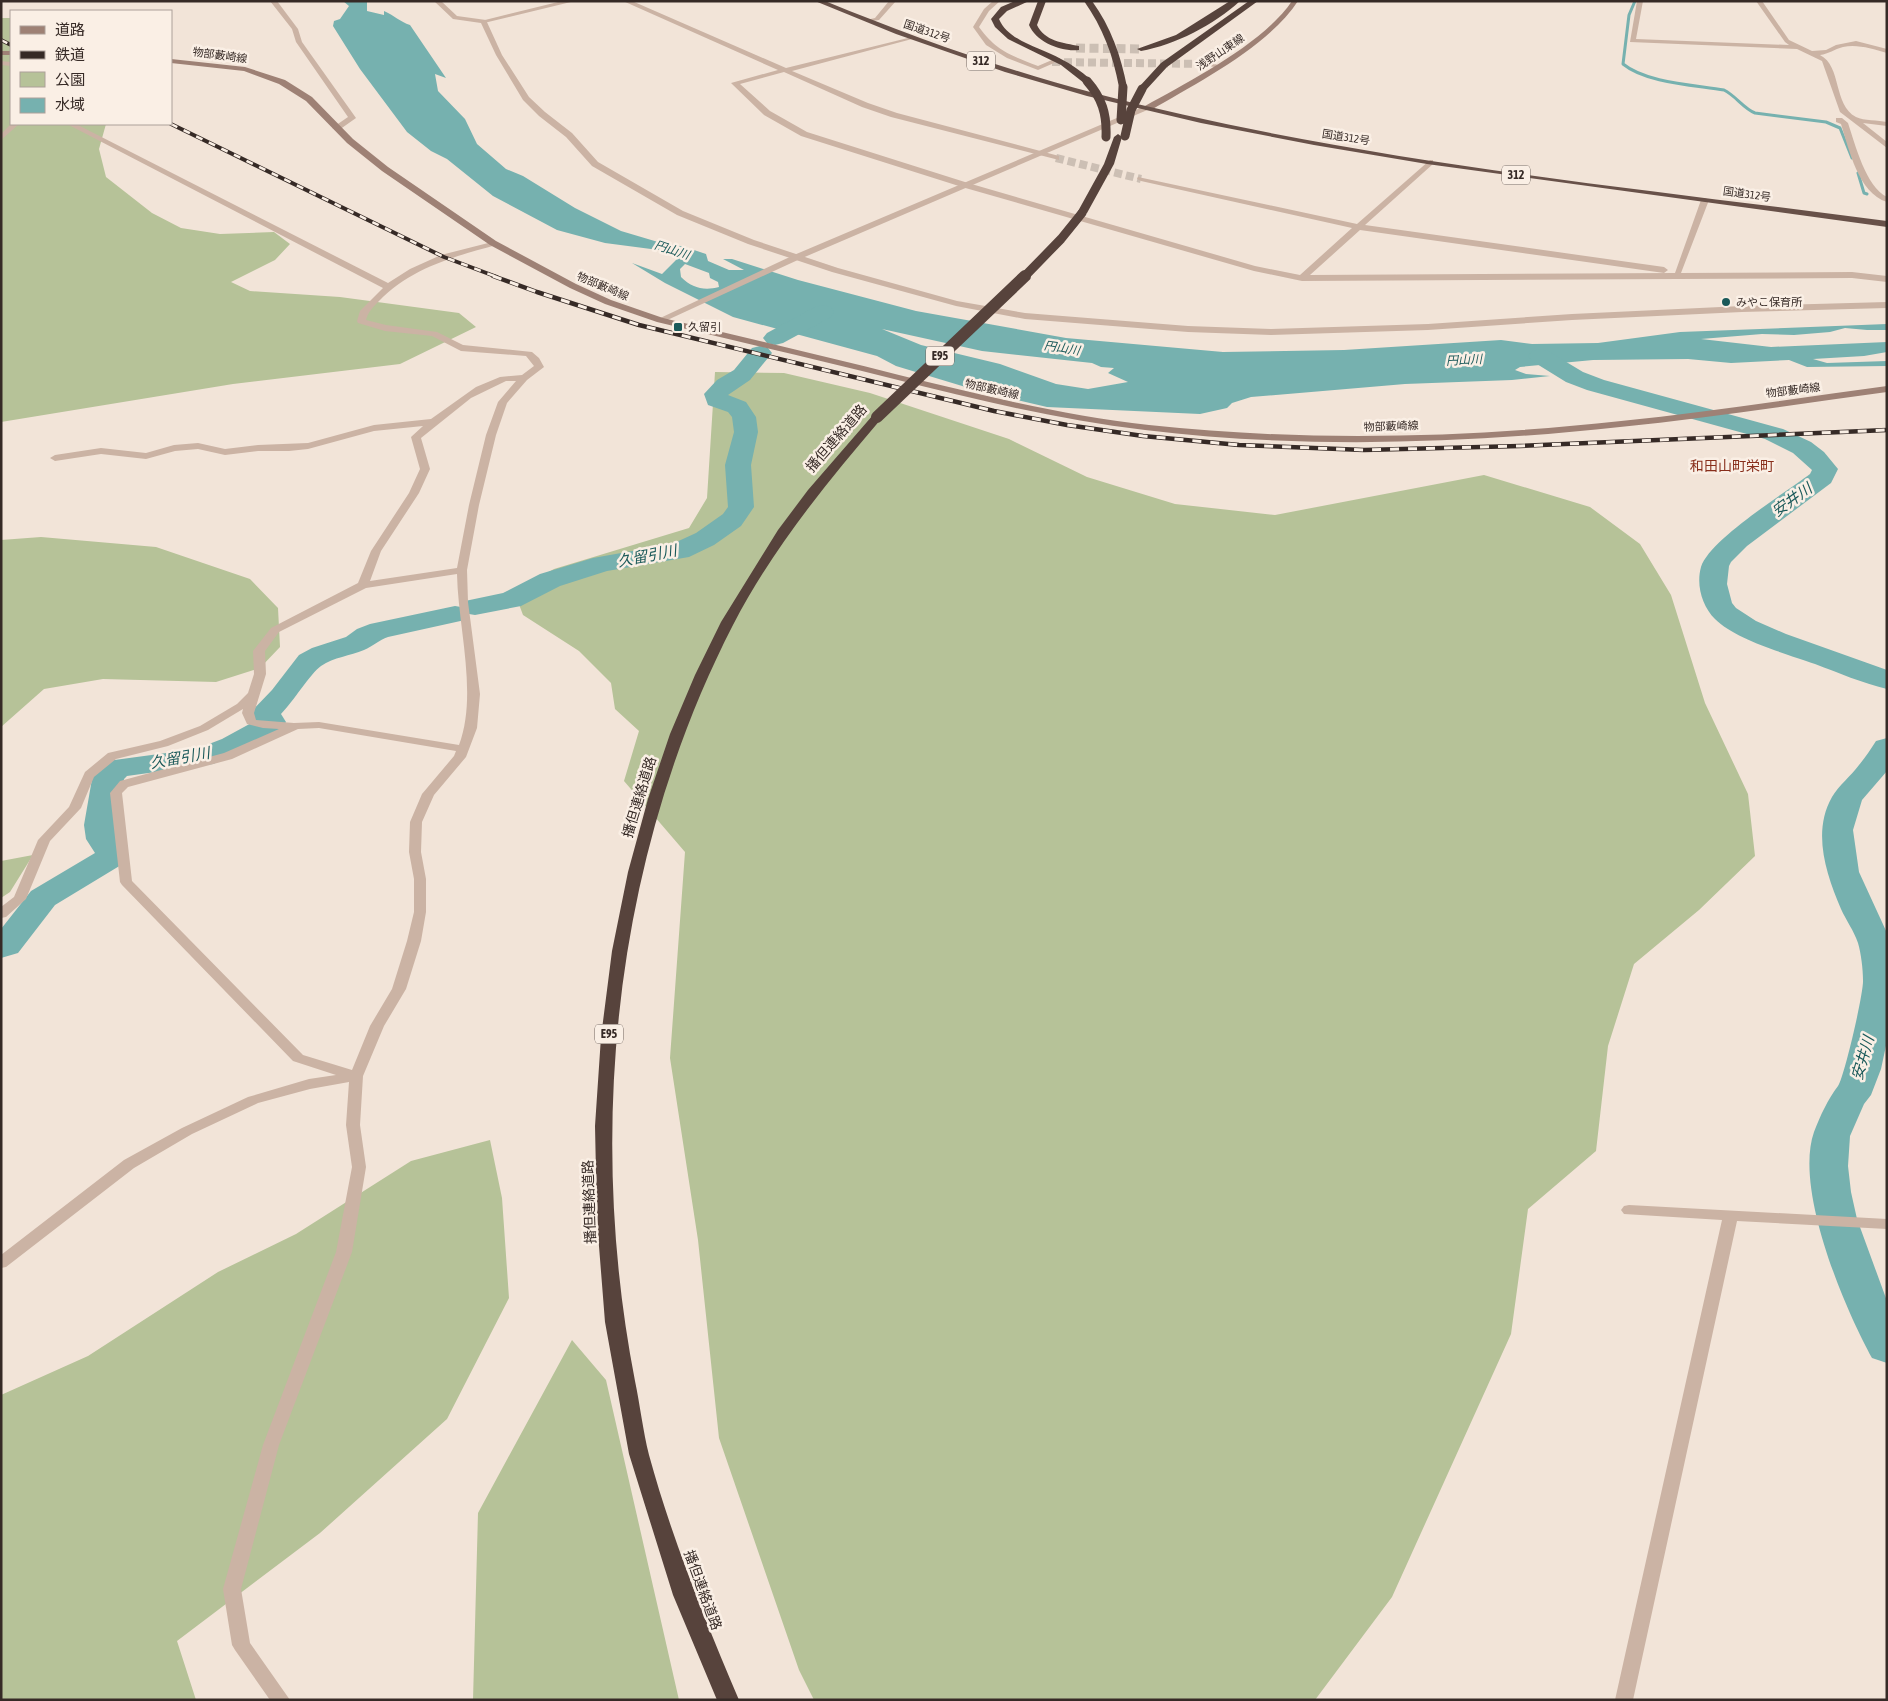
<svg xmlns="http://www.w3.org/2000/svg" width="1888" height="1701" font-family="'Asap Condensed','Noto Sans JP',sans-serif">
  <rect width="100%" height="100%" fill="#f2e4d8"/>
  <path fill="#b6c298" d="M 1,18 L 11,18 L 11,124 L 106,124 L 99,149 L 106,177 L 152,213 L 181,228 L 220,234 L 274,232 L 290,244 L 275,260 L 231,282 L 250,291 L 340,297 L 459,313 L 476,327 L 400,364 L 233,384 L 1,422 Z
    M 715,372 L 784,373 L 870,393 L 1009,439 L 1087,477 L 1175,504 L 1275,515 L 1484,475 L 1590,507 L 1640,544 L 1671,595 L 1705,703 L 1748,794 L 1755,856 L 1699,910 L 1634,964 L 1608,1046 L 1596,1151 L 1528,1209 L 1511,1334 L 1392,1597 L 1315,1700 L 814,1700 L 799,1670 L 719,1438 L 698,1240 L 670,1058 L 685,852 L 624,781 L 639,731 L 615,709 L 611,683 L 579,651 L 523,615 L 514,591 L 554,569 L 689,528 L 707,498 Z
    M 41,537 L 156,547 L 250,579 L 278,608 L 280,647 L 260,668 L 216,682 L 103,679 L 44,689 L 1,727 L 1,540 Z
    M 33,855 L 10,892 L 1,898 L 1,861 Z
    M 490,1140 L 502,1198 L 509,1298 L 447,1419 L 320,1533 L 177,1641 L 196,1700 L 1,1700 L 1,1395 L 88,1356 L 218,1272 L 296,1234 L 411,1161 Z
    M 572,1340 L 606,1380 L 679,1700 L 473,1700 L 478,1513 Z"/>
  <path fill="#76b1af" fill-rule="evenodd" d="M 343,1 L 367,1 L 367,11 L 384,15 L 384,11 C 394,15 400,22 410,25 L 446,78 L 435,74 L 438,91 L 465,119 L 477,144 L 506,169 L 523,176 L 575,208 L 621,231 L 658,242 L 685,247 L 706,254 L 708,261 L 729,270 L 744,270 L 723,259 L 732,259 L 798,280 L 916,311 L 1066,338 L 1223,352 L 1344,350 L 1501,340 L 1532,344 L 1598,343 L 1680,332 L 1887,324 L 1887,330 L 1867,330 L 1845,328 L 1830,332 L 1794,335 L 1762,334 L 1701,339 L 1771,347 L 1887,342 L 1887,352 L 1864,356 L 1813,359 L 1827,363 L 1887,361 L 1887,366 L 1807,367 L 1789,360 L 1731,363 L 1688,359 L 1593,360 L 1520,367 L 1515,370 L 1526,374 L 1550,376 L 1512,380 L 1405,384 L 1251,397 L 1232,403 L 1227,408 L 1200,414 L 1047,407 L 982,392 L 896,366 L 877,356 L 733,317 L 665,283 L 632,263 L 662,274 L 677,259 L 684,256 L 674,252 L 605,243 L 557,230 L 493,196 L 447,159 L 431,151 L 407,132 L 360,69 L 333,26 L 334,21 L 340,19 L 349,6 ZM 685,264 L 709,273 L 710,278 L 718,282 L 719,287 C 704,291 692,288 681,277 L 680,269 ZM 882,329 L 982,351 L 1092,363 L 1101,367 L 1114,368 L 1108,373 L 1128,382 L 1088,389 L 1056,384 L 1000,364 L 921,345 Z"/>
  <g fill="none" stroke-linecap="round" stroke-linejoin="round">
    <path stroke="#76b1af" stroke-width="3" d="M 1635,1 L 1629,15 L 1623,64 C 1646,83 1695,85 1724,90 C 1736,96 1743,108 1755,113 L 1826,122 L 1840,128 L 1852,158
      M 1858,173 L 1864,193 L 1867,194"/>
    <path fill="#76b1af" fill-rule="evenodd" d="M 823,305 L 831,307 L 834,312 L 831,317 L 783,343 L 775,345 L 767,343 L 763,338 L 767,333 L 815,307 Z
      M 760,346 L 768,348 L 772,353 L 750,380 L 728,395 L 746,402 L 756,417 L 758,432 L 751,465 L 754,507 L 741,526 L 714,545 L 689,557 L 607,571 L 560,586 L 521,606 L 475,615 L 469,614 L 465,620 L 388,637 C 379,640 373,646 364,650 C 350,656 334,657 321,666 C 310,674 293,702 281,714 L 286,722 L 280,732 L 244,751 L 213,764 L 127,776 L 124,779 L 116,825 L 118,839 L 127,853 L 121,865 L 55,905 L 18,953 L 1,958 L 1,929 L 31,891 L 95,853 L 86,839 L 84,825 L 92,779 L 100,766 L 107,761 L 196,749 L 222,739 L 255,721 L 250,713 L 272,690 L 299,655 L 312,648 L 346,637 L 357,629 L 370,624 L 455,606 L 461,607 L 465,601 L 503,593 L 540,574 L 593,558 L 672,544 L 696,533 L 723,514 L 728,507 L 725,465 L 734,432 L 732,417 L 728,412 L 708,405 L 704,394 L 717,380 L 734,370 L 752,348 Z
      M 1540,349 L 1548,351 L 1583,372 L 1604,380 L 1783,429 L 1811,442 L 1824,452 L 1838,469 L 1831,483 L 1747,546 L 1731,562 L 1729,566 L 1727,584 L 1732,603 L 1736,608 L 1756,621 L 1786,634 L 1887,670 L 1887,689 C 1862,683 1839,673 1815,664 C 1787,654 1736,640 1715,619 C 1702,606 1696,585 1701,567 C 1710,539 1785,493 1810,474 L 1812,470 L 1793,453 L 1765,439 L 1587,390 L 1566,382 L 1532,361 L 1528,356 L 1532,351 Z
      M 1887,738 L 1887,771 L 1862,800 L 1853,830 L 1859,872 L 1887,933 L 1887,1041 L 1881,1069 L 1871,1095 L 1864,1104 L 1850,1136 L 1848,1166 L 1851,1192 L 1857,1219 L 1887,1301 L 1887,1363 L 1872,1358 C 1844,1307 1794,1189 1814,1132 C 1820,1116 1828,1099 1838,1086 C 1844,1078 1864,992 1863,980 C 1863,969 1861,953 1858,943 C 1854,931 1846,920 1841,909 C 1826,874 1812,832 1832,797 C 1839,785 1851,776 1859,765 C 1865,758 1871,749 1876,741 Z"/>
    <path stroke="#ccbfb4" stroke-width="8" stroke-dasharray="8 4" stroke-linecap="butt" d="M 1052,62 L 1205,64
      M 1056,158 L 1141,179"/>
    <path stroke="#ccbfb4" stroke-width="9" stroke-dasharray="9 4.5" stroke-linecap="butt" d="M 1076,48 L 1141,49"/>
    <path fill="#cbb3a4" fill-rule="evenodd" d="M 270,1 L 277,1 L 298,29 L 302,42 L 356,118 L 339,130 L 332,128 L 348,117 L 296,42 L 292,29 Z
      M 434,1 L 441,1 L 457,16 L 486,20 L 502,55 L 529,97 L 545,112 L 572,133 L 598,162 L 683,211 L 754,240 L 838,268 L 957,301 L 1025,313 L 1188,326 L 1271,329 L 1428,324 L 1572,314 L 1742,306 L 1887,302 L 1887,308 L 1742,312 L 1572,320 L 1428,330 L 1271,335 L 1188,332 L 1025,319 L 956,306 L 832,272 L 748,244 L 677,215 L 592,166 L 566,137 L 539,116 L 523,100 L 496,55 L 481,23 L 453,19 Z
      M 623,1 L 632,1 L 786,68 L 912,37 L 912,39 L 792,71 L 868,103 L 897,113 L 1059,156 L 1059,160 L 891,117 L 862,107 L 784,72 L 740,84 L 770,111 L 807,132 L 968,183 L 1255,266 L 1300,275 L 1352,228 L 1141,181 L 1137,179 L 1138,177 L 1357,224 L 1430,160 L 1433,160 L 1433,164 L 1365,225 L 1664,267 L 1668,270 L 1664,273 L 1360,230 L 1310,275 L 1675,273 L 1701,200 L 1705,198 L 1709,200 L 1681,273 L 1852,272 L 1887,276 L 1887,282 L 1852,278 L 1302,281 L 1254,271 L 962,187 L 801,136 L 764,115 L 731,83 L 778,70 Z
      M 889,1 L 896,1 L 879,20 L 866,22 L 866,20 L 875,18 Z
      M 993,1 L 1000,1 L 989,11 L 979,27 C 997,52 1011,55 1038,66 L 1052,60 L 1055,62 L 1054,63 L 1038,70 L 1007,58 L 986,45 L 973,27 L 984,9 Z
      M 1637,1 L 1643,1 L 1636,39 L 1789,45 L 1785,42 L 1756,1 L 1762,1 L 1789,40 L 1812,51 L 1826,50 L 1836,45 L 1856,41 L 1887,49 L 1887,53 C 1872,49 1858,44 1843,47 C 1834,49 1829,54 1820,55 C 1842,66 1833,105 1856,117 C 1864,121 1878,120 1887,122 L 1887,126 L 1863,123 L 1887,142 L 1887,148 L 1840,112 L 1822,61 L 1797,49 L 1630,42 Z
      M 1,61 L 11,62 L 11,66 L 1,65 Z
      M 1205,62 L 1223,66 L 1220,68 L 1203,65 L 1203,63 Z
      M 1836,118 L 1842,118 L 1848,123 C 1855,144 1866,187 1887,197 L 1887,202 C 1858,193 1849,149 1841,124 L 1836,122 Z
      M 11,124 L 19,124 L 1,140 L 1,134 Z
      M 67,124 L 76,124 L 388,283 L 410,269 L 441,255 L 496,241 L 496,245 C 453,257 411,268 379,301 C 373,307 368,312 366,320 L 386,325 L 437,332 L 463,345 L 532,352 L 539,358 L 544,367 L 527,380 L 507,403 L 496,435 L 479,505 L 467,570 L 468,602 L 480,694 L 477,728 L 466,757 L 434,795 L 422,822 L 421,852 L 426,879 L 426,912 L 421,941 L 406,989 L 384,1026 L 363,1076 L 360,1125 L 366,1167 L 352,1252 L 279,1445 L 241,1589 L 250,1643 L 290,1700 L 270,1700 L 235,1650 L 232,1645 L 223,1589 L 263,1445 L 336,1252 L 352,1167 L 346,1125 L 349,1082 L 310,1089 L 258,1103 L 192,1134 L 134,1168 L 6,1267 L 1,1268 L 1,1255 L 124,1160 L 182,1128 L 248,1097 L 309,1079 L 336,1075 L 293,1061 L 122,885 L 120,882 L 110,793 L 120,781 L 224,753 L 279,729 L 263,728 L 247,724 L 242,713 L 243,709 L 208,730 L 168,746 L 116,759 L 94,777 L 81,808 L 50,841 L 26,899 L 6,917 L 1,918 L 1,907 L 14,897 L 38,840 L 69,807 L 85,772 L 108,753 L 160,741 L 200,726 L 237,704 L 248,693 L 254,674 L 253,651 L 271,628 L 358,583 L 371,551 L 409,493 L 420,469 L 411,437 L 423,426 L 374,431 L 308,449 L 289,451 L 258,451 L 225,455 L 198,449 L 175,451 L 146,459 L 101,454 L 55,461 L 50,458 L 55,455 L 101,448 L 146,453 L 174,445 L 198,443 L 225,449 L 258,445 L 308,443 L 374,425 L 431,419 L 476,387 L 500,377 L 522,375 L 534,366 L 526,356 L 461,351 L 432,336 L 385,331 L 358,323 L 357,321 L 360,311 L 383,288 ZM 506,381 L 516,381 L 498,402 L 486,435 L 469,505 L 457,568 L 370,581 L 381,551 L 419,493 L 430,469 L 421,438 L 471,398 ZM 457,574 C 458,628 478,694 459,745 L 319,722 L 294,723 L 256,720 L 254,713 L 266,674 L 265,651 L 279,632 L 366,588 ZM 319,728 L 456,751 L 454,756 L 422,794 L 410,822 L 409,852 L 414,879 L 414,912 L 407,941 L 392,989 L 370,1026 L 352,1070 L 303,1055 L 132,881 L 122,793 L 128,787 L 232,759 L 298,729 Z
      M 1629,1205 L 1887,1219 L 1887,1229 L 1737,1221 L 1633,1700 L 1615,1700 L 1722,1220 L 1624,1214 L 1621,1210 L 1624,1206 Z"/>
    <path fill="#cbb3a4" fill-rule="evenodd" d="M 562,1 L 575,1 L 484,23 L 481,21 Z
      M 1145,106 L 1152,108 L 800,259 L 663,322 L 656,320 L 794,255 Z"/>
    <path fill="#9e8175" fill-rule="evenodd" d="M 1292,1 L 1298,1 C 1268,47 1197,83 1151,110 L 1145,110 L 1145,106 C 1190,81 1263,44 1292,1 Z
      M 1,51 L 11,51 L 11,55 L 1,55 Z
      M 171,59 L 245,67 L 285,80 L 312,97 L 353,139 L 388,167 L 496,241 L 576,284 L 611,300 L 663,318 C 742,337 820,355 899,375 C 982,395 1064,416 1149,425 C 1306,442 1465,438 1621,421 C 1710,412 1798,398 1887,386 L 1887,392 C 1798,404 1709,418 1620,427 C 1463,444 1302,449 1145,430 C 1060,420 977,400 894,379 C 815,359 736,341 657,322 L 605,304 L 570,288 L 490,245 L 382,171 L 347,143 L 306,101 L 279,84 L 244,71 L 171,63 Z"/>
    <path fill="#685149" fill-rule="evenodd" d="M 815,1 L 825,1 C 913,37 1002,69 1094,93 C 1353,161 1622,186 1887,221 L 1887,227 L 1427,164 L 1314,145 L 1201,123 L 1087,96 L 1005,72 L 896,34 Z"/>
    <path fill="#57433c" fill-rule="evenodd" d="M 1015,1 L 1029,1 L 1007,11 L 999,19 C 1008,41 1041,48 1061,59 C 1071,64 1081,71 1090,79 L 1090,83 L 1084,83 L 1061,65 L 1008,39 L 995,27 L 991,19 L 1001,7 Z
      M 1038,1 L 1046,1 L 1037,25 C 1044,41 1064,43 1079,46 L 1079,50 C 1061,52 1036,42 1029,25 Z
      M 1084,1 L 1092,1 C 1111,27 1121,56 1127,87 L 1126,89 L 1119,87 C 1113,55 1103,28 1084,1 Z
      M 1230,1 L 1240,1 C 1214,25 1175,45 1141,51 L 1137,49 L 1176,35 Z
      M 1249,1 L 1258,1 L 1167,67 L 1145,91 L 1139,91 L 1139,87 L 1161,63 Z
      M 1118,134 L 1122,137 L 1114,164 L 1087,213 L 1082,216 L 1079,215 L 1077,213 L 1104,164 L 1114,137 Z
      M 877,414 L 883,417 L 881,419 C 825,485 773,548 733,625 C 615,854 586,1129 635,1381 C 640,1405 643,1431 649,1455 C 672,1539 705,1620 739,1700 L 717,1700 L 673,1595 L 629,1454 L 605,1322 L 597,1221 L 595,1126 L 601,1037 L 612,951 L 628,872 L 648,799 L 670,734 L 695,675 L 721,622 L 778,530 L 808,490 L 873,415 Z"/>
    <defs>
      <path id="rail-far1" d="M 1,40 L 11,45
        M 171,124 L 444,257 L 497,277"/>
      <path id="rail" d="M 493,276 L 537,292 L 639,325 L 994,411 L 1067,425 L 1143,436 L 1239,445 L 1364,450 L 1520,446 L 1887,430"/>
    </defs>
    <use href="#rail-far1" stroke="#362a26" stroke-width="4"/>
    <use href="#rail" stroke="#362a26" stroke-width="4.5"/>
    <use href="#rail-far1" stroke="#faefe5" stroke-width="2.5" stroke-dasharray="7" stroke-linecap="butt"/>
    <use href="#rail" stroke="#faefe5" stroke-width="3" stroke-dasharray="9" stroke-linecap="butt"/>
    <path stroke="#57433c" stroke-width="9" d="M 1087,81 C 1102,98 1107,114 1106,137
      M 1121,120 L 1123,87
      M 1125,136 L 1131,110 L 1142,89
      M 1024,277 L 1061,239 L 1082,213"/>
    <path stroke="#57433c" stroke-width="12" d="M 877,417 L 1025,276"/>
  </g>
  <g fill="#1a5959" stroke="#faefe5" stroke-width="2">
    <circle cx="1726" cy="302" r="5"/>
    <rect x="673" y="322" width="10" height="10" rx="2.5"/>
  </g>
  <g text-anchor="middle" stroke-width="5" stroke-linejoin="round" paint-order="stroke">
    <g font-size="11" fill="#362a26" stroke="#faefe5">
      <text transform="translate(927 31) rotate(19)" y="4">国道312号</text>
      <text transform="translate(1220 52) rotate(-34)" y="4">浅野山東線</text>
      <text transform="translate(220 55) rotate(8)" y="4">物部藪崎線</text>
      <text transform="translate(1346 137) rotate(9)" y="4">国道312号</text>
      <text transform="translate(1747 194) rotate(8)" y="4">国道312号</text>
      <text transform="translate(603 286) rotate(23)" y="4">物部藪崎線</text>
      <text transform="translate(992 389) rotate(13)" y="4">物部藪崎線</text>
      <text transform="translate(1793 390) rotate(-7)" y="4">物部藪崎線</text>
      <text transform="translate(1391 426) rotate(-2)" y="4">物部藪崎線</text>
    </g>
    <g font-size="11" fill="#362a26" stroke="#faefe5" text-anchor="start">
      <text x="1736" y="306">みやこ保育所</text>
      <text x="688" y="331">久留引</text>
    </g>
    <g fill="#faefe5" stroke="#71655f" stroke-width="1">
      <rect x="967" y="51.5" width="28" height="19" rx="4"/>
      <rect x="1502" y="165.5" width="28" height="19" rx="4"/>
      <rect x="926" y="346.5" width="28" height="19" rx="4"/>
      <rect x="595" y="1024.5" width="28" height="19" rx="4"/>
    </g>
    <g font-size="12" font-weight="bold" fill="#362a26">
      <text x="981" y="65">312</text>
      <text x="1516" y="179">312</text>
      <text x="940" y="360">E95</text>
      <text x="609" y="1038">E95</text>
    </g>
    <g font-size="12" font-style="italic" fill="#1a5959" stroke="#faefe5">
      <text transform="translate(672 250) rotate(18)" y="4">円山川</text>
      <text transform="translate(1062 348) rotate(9)" y="4">円山川</text>
      <text transform="translate(1464 360) rotate(-3)" y="4">円山川</text>
    </g>
    <g font-size="14" fill="#362a26" stroke="#faefe5">
      <text transform="translate(836 438) rotate(-49)" y="5">播但連絡道路</text>
      <text transform="translate(639 797) rotate(-73)" y="5">播但連絡道路</text>
      <text transform="translate(589 1202) rotate(-92)" y="5">播但連絡道路</text>
      <text transform="translate(703 1590) rotate(70)" y="5">播但連絡道路</text>
    </g>
    <g font-size="14" fill="#882e1b" stroke="#faefe5">
      <text x="1732" y="471">和田山町栄町</text>
    </g>
    <g font-size="15" font-style="italic" fill="#1a5959" stroke="#faefe5">
      <text transform="translate(1792 500) rotate(-36)" y="5">安井川</text>
      <text transform="translate(647 556) rotate(-11)" y="5">久留引川</text>
      <text transform="translate(180 758) rotate(-10)" y="5">久留引川</text>
      <text transform="translate(1863 1058) rotate(-74)" y="5">安井川</text>
    </g>
  </g>
  <rect width="1888" height="1701" fill="none" stroke="#362a26" stroke-width="5"/>
  <rect x="10" y="10" width="162" height="115" fill="#faefe5" stroke="#aca099"/>
  <rect x="20" y="26" width="25" height="8" fill="#9e8175" stroke="#aca099"/>
  <text x="55" y="35" font-size="15" fill="#362a26">道路</text>
  <rect x="20" y="51" width="25" height="8" fill="#362a26" stroke="#aca099"/>
  <text x="55" y="60" font-size="15" fill="#362a26">鉄道</text>
  <rect x="20" y="72" width="25" height="15" fill="#b6c298" stroke="#aca099"/>
  <text x="55" y="85" font-size="15" fill="#362a26">公園</text>
  <rect x="20" y="98" width="25" height="15" fill="#76b1af" stroke="#aca099"/>
  <text x="55" y="110" font-size="15" fill="#362a26">水域</text>
</svg>
